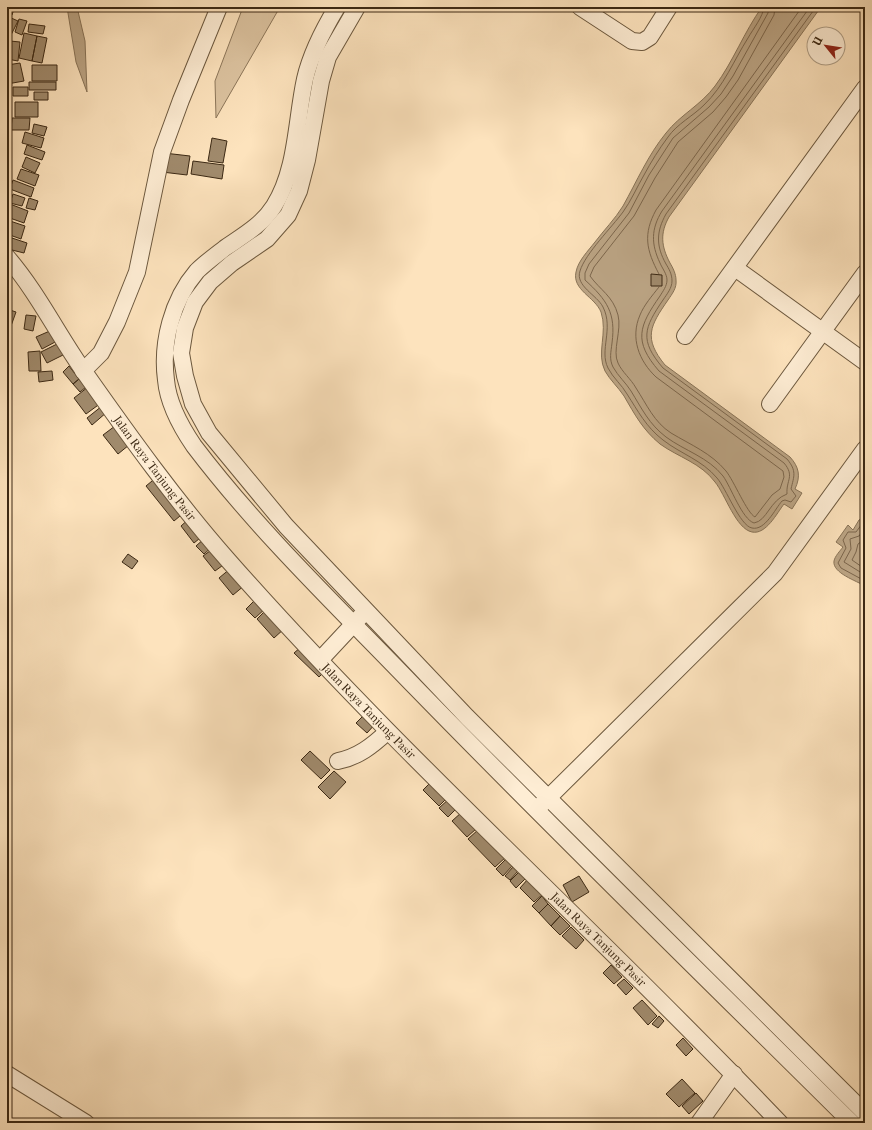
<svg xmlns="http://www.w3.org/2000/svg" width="872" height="1130" font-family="'IM FELL French Canon',serif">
  <rect width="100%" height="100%" fill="#fde3bd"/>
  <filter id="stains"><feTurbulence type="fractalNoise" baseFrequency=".005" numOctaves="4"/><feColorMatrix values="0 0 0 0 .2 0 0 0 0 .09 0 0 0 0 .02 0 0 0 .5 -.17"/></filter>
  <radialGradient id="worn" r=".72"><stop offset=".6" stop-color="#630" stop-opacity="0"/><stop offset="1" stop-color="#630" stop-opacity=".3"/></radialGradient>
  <path fill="#dcc3a0" stroke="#8c765a" d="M 243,7 L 280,7 L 216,118 L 215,81 Z"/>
  <path fill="#bba484" stroke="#887357" d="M 67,7 L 77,7 L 85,41 L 87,92 L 76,62 Z
    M 762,7 L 821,7 L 669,217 C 660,233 661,246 670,263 C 673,268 676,274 676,280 C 677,288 672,294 668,300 C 650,326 643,338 665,365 L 790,457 C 799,467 801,476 795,489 L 802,493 L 792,509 L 784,504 C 777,513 766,535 752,532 C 736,529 725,494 715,482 C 701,463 678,457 660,444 C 643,430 635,415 624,396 C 618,387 610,380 605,371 C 596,353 608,333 601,312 C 595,297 572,290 576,272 C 578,261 588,251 595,242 C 604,230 615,219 623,206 C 637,181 648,155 666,133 C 680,115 701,105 715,86 C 733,62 744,32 762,7 Z
    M 865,516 L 865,586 C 857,581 832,573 834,561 C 835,556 840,551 843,547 L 836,542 L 848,525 L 853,530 L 859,520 Z"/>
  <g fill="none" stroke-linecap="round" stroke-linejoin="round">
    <path stroke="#7c664c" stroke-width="1" d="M 764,7 C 763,17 753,29 748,38 C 734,60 724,86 704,105 C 693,116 677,124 668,137 C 659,149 651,162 644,175 C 637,187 631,201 623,212 C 612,227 585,254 580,271 C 575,286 597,295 603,307 C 614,329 599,350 608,368 C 613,378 622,385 627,394 C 638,411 646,427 663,440 C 681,454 702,460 717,478 C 726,488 740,526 752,528 C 765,531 775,509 782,501 L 785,500 L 791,502 L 796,496 L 791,489 C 794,476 797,471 787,459 L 663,368 C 639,340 644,328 663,300 C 667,294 672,288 672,281 C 672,274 669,269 666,264 C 656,246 656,232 666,214 L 816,7
      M 769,7 L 768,13 L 733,76 L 721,94 L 709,107 L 673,138 L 649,175 L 629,213 L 589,264 L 585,273 L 585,280 C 607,300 616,313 612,343 C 611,352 609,359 613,367 C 618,376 626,383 631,391 C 642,409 649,424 666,437 C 685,451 708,457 723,476 C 731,487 742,519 754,523 C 767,521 770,500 787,494 C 786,480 795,476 784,463 L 659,371 C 633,341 639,326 660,296 C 663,291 667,286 667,280 C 667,274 662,268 660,263 C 651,244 651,229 662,211 L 810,7
      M 659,274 C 646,250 643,234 656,210 L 802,7
      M 659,287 C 652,296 644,305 640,315 C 630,338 639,361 656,377 L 783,471 L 784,477 L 780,489 L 772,495 L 755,517 C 747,513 734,481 726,471 C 711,453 691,445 671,433 C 654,422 647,405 636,388 C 631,379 622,372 618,363 C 612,351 622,330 618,315 C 613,296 600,290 590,276 L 594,267 L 634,216 L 655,178 L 678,142 L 713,112 L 726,97 L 738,80 L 774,15 L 775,7
      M 865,520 L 856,532 L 848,532 L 843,540 L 846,548 L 838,563 L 841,568 L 865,581
      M 865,528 L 859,536 L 850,539 L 851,549 L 844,562 L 865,575
      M 865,539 L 858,544 L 856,552 L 852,560 L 865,569"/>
  </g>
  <path fill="#a08a6c" stroke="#3c2914" d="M 7,7 L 14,9 L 12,15 L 7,13 Z
    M 9,17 L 18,21 L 10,37 L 7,35 L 7,21 Z
    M 19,19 L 27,21 L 22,35 L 15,32 Z
    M 29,24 L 45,26 L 43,34 L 28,32 Z
    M 24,33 L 37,36 L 32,61 L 19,58 Z
    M 37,36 L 47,38 L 42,63 L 32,61 Z
    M 10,41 L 20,42 L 18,61 L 7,59 Z
    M 20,63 L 24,81 L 7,84 L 7,65 Z
    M 32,65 L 57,65 L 57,81 L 32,81 Z
    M 29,82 L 56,82 L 56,90 L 29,90 Z
    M 13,87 L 28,87 L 28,96 L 13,96 Z
    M 34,92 L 48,92 L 48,100 L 34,100 Z
    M 15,102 L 38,102 L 38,117 L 15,117 Z
    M 12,118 L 30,118 L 29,130 L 11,130 Z
    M 34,124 L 47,127 L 44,136 L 32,133 Z
    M 25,132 L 44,138 L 41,148 L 22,143 Z
    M 212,138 L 227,141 L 223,163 L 208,161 Z
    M 27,145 L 45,152 L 42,160 L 24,154 Z
    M 164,153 L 190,156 L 187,175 L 162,172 Z
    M 26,157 L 40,163 L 35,173 L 22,167 Z
    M 193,161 L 224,165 L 222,179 L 191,174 Z
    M 21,169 L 39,175 L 35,186 L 17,179 Z
    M 13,180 L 34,188 L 31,197 L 10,189 Z
    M 13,194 L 25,198 L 22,206 L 10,203 Z
    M 29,198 L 38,201 L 35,210 L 26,208 Z
    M 10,204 L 28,211 L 24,223 L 7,217 Z
    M 7,220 L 25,226 L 21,239 L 7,234 Z
    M 12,238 L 27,243 L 24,253 L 8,249 Z
    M 651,274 L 662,275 L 662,286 L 651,286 Z
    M 10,310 L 16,312 L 11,326 L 7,325 Z
    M 26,315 L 36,316 L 33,331 L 24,329 Z
    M 52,330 L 57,341 L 42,349 L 36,337 Z
    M 59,343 L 65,354 L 47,363 L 41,352 Z
    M 40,351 L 41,371 L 29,371 L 28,352 Z
    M 69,366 L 79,379 L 73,384 L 63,372 Z
    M 52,371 L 53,380 L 39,382 L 38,372 Z
    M 79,379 L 86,387 L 80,392 L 73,384 Z
    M 88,387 L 101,403 L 86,414 L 74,398 Z
    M 102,406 L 107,412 L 92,425 L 87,418 Z
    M 115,426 L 129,445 L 118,454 L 103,435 Z
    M 158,476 L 186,511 L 174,521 L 146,486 Z
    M 191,517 L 205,534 L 194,543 L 181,526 Z
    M 205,538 L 213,546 L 204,554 L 196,546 Z
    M 214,548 L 226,563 L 215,571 L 203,556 Z
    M 128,554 L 138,561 L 132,569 L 122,562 Z
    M 231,568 L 245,585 L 233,595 L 219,578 Z
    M 257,598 L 266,608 L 255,618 L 246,609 Z
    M 267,609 L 285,628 L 274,638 L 257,619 Z
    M 301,647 L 325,671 L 319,677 L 294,653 Z
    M 367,712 L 377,722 L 367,733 L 356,723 Z
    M 310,751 L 330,770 L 321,779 L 301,760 Z
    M 334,771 L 346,782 L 330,799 L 318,787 Z
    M 433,780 L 449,796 L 439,806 L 423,790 Z
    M 450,798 L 458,807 L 448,817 L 439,808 Z
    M 462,812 L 476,829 L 467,837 L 452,821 Z
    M 479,829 L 506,857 L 495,867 L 468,839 Z
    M 506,859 L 513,865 L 503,876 L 496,869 Z
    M 513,867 L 518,871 L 510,880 L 505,876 Z
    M 519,872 L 526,878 L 516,888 L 510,881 Z
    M 579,876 L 589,892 L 572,902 L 563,885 Z
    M 528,879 L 543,894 L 534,902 L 520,888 Z
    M 542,896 L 548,904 L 539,913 L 532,906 Z
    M 548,904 L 560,916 L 551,926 L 539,913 Z
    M 560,916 L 570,926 L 560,935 L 551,926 Z
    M 571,927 L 584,940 L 576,949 L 562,936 Z
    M 611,965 L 622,977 L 614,984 L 603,973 Z
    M 624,979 L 633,988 L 626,995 L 617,985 Z
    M 642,1000 L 657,1016 L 648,1025 L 633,1008 Z
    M 659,1016 L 664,1021 L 658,1028 L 652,1024 Z
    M 683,1038 L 693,1049 L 686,1056 L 676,1045 Z
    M 682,1079 L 695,1093 L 679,1107 L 666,1094 Z
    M 696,1093 L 703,1101 L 689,1114 L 682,1106 Z"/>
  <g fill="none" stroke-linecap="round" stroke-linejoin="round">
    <defs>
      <g id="minor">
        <path d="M 337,7 C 323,30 311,53 305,79 C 296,120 297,170 274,206 C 262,225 244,235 225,248 C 216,255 205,263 197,271 C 172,300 161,343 166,380 C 168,403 181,427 194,446 C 260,533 340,609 415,687 C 558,834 706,978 852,1123"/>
        <path d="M 357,7 L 328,57 L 321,81 L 307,160 L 299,191 L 288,215 L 267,239 L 232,263 L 210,282 L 195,302 L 185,328 L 181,353 L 185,376 L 193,404 L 209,433 L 286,526 L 467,717 L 865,1113"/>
        <path d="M 580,7 L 632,41 L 642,42 L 650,37 L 669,7"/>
        <path id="s1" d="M 7,257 C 38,293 58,335 85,373 C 130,437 176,501 227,559 C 401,757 599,932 780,1123"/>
        <path d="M 735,268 L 865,362"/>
        <path d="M 685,336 L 865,88"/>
        <path d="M 83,371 L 101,353 L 117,322 L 137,272 L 162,152 L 181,100 L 219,7"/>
        <path d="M 770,404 L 865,273"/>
        <path d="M 320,660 L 361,616"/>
        <path d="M 338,761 C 358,757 372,746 387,732"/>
        <path d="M 541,805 L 775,573 L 865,449"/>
        <path d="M 7,1074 L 86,1123"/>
        <path d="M 699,1123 L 734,1074"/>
      </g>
    </defs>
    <use href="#minor" stroke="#6c583e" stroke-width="18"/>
    <use href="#minor" stroke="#feedd4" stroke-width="16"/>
  </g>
  <g text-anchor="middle" stroke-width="4" stroke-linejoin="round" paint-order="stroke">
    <g font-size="12" fill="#3c2914" stroke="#feedd4">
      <text dy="4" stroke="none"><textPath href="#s1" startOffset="258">Jalan Raya Tanjung Pasir</textPath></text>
      <text dy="4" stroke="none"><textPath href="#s1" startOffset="582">Jalan Raya Tanjung Pasir</textPath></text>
      <text dy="4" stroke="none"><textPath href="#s1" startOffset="906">Jalan Raya Tanjung Pasir</textPath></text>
    </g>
  </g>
  <rect width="872" height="1130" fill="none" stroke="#fde3bd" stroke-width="24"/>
  <rect x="8" y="8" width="856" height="1114" fill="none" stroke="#3c2914" stroke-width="2"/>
  <rect x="12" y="12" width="848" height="1106" fill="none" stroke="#3c2914"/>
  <g transform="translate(826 46) rotate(300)"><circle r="19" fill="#feedd4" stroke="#b09f87"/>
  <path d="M0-3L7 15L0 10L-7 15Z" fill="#8f2418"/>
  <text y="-6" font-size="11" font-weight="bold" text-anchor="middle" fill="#3c2914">U</text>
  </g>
  <rect width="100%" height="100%" filter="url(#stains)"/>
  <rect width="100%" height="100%" fill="url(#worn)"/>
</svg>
